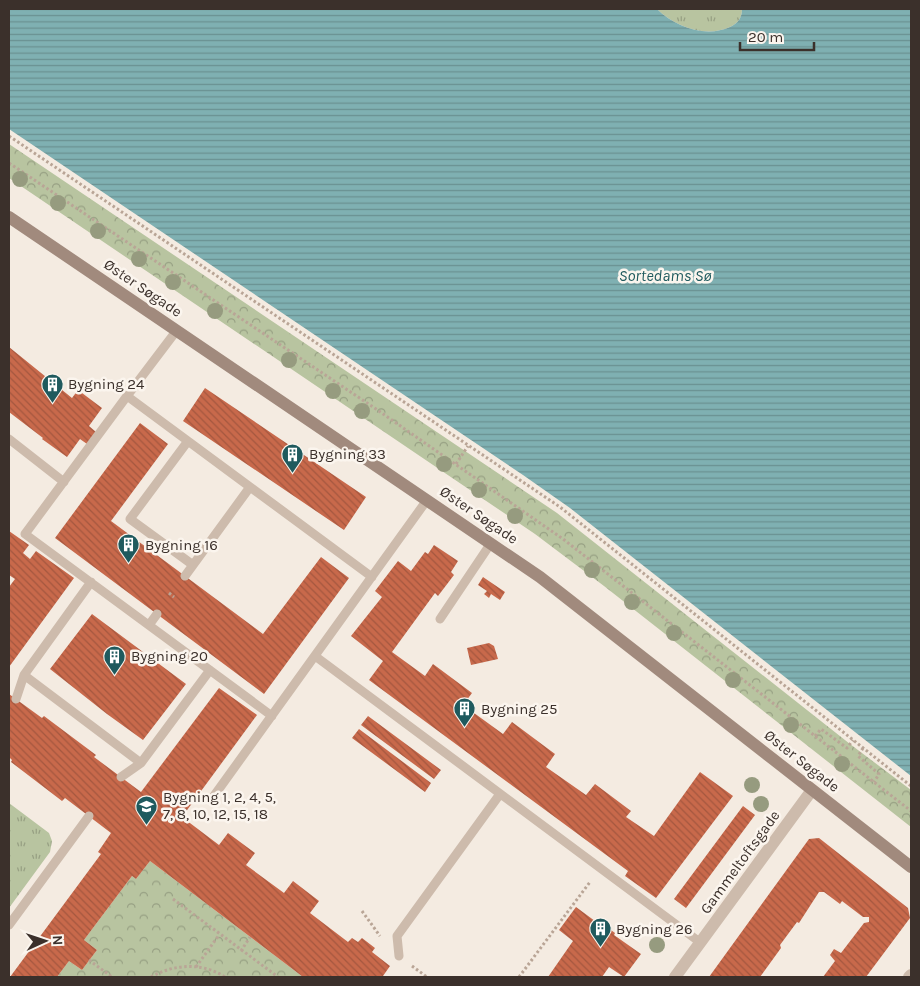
<svg xmlns="http://www.w3.org/2000/svg" width="920" height="986" font-family="Karla,sans-serif">
  <defs>
    <pattern id="grass-tufts" width="24" height="20" patternUnits="userSpaceOnUse" patternTransform="scale(1.25)"><rect width="24" height="20" fill="#b8c4a0"/><path d="M3 7l-1-3M5 7V3M7 7l1-3M15 17l-1-3M17 17v-4M19 17l1-3" fill="none" stroke="#97a083"/></pattern>
    <pattern id="park-crowns" width="20" height="18" patternUnits="userSpaceOnUse" patternTransform="scale(1.25)"><rect width="20" height="18" fill="#b8c4a0"/><path d="M2 6a3 3 0 1 1 6 0M12 15a3 3 0 1 1 6 0" fill="none" stroke="#97a083"/></pattern>
    <pattern id="water-rules" width="6" height="5" patternUnits="userSpaceOnUse" patternTransform="scale(1.25)"><rect width="6" height="5" fill="#7fb0b2"/><path d="M0 2.5h6" fill="none" stroke="#699091"/></pattern>
    <pattern id="building-back-hatch" width="6" height="6" patternUnits="userSpaceOnUse" patternTransform="scale(1.25)"><rect width="6" height="6" fill="#c8694b"/><path d="M-1 5l2 2M0 0l6 6M5-1l2 2" fill="none" stroke="#a4573f"/></pattern>
  </defs>
  <rect width="100%" height="100%" fill="#f4ebe1"/>
  <path fill="url(#grass-tufts)" d="M 657,9 L 742,9 C 742,18 738,23 730,27 C 706,38 675,27 657,9 Z
    M 9,803 L 49,833 L 52,841 L 50,852 L 9,908 Z"/>
  <path fill="url(#park-crowns)" d="M 9,144 L 557,513 L 850,744 L 911,790 L 911,827 L 604,586 L 535,534 L 9,178 Z
    M 150,861 L 303,977 L 57,977 L 69,961 L 82,970 L 97,950 L 84,940 L 132,876 L 136,879 Z"/>
  <path fill="url(#water-rules)" d="M 9,9 L 657,9 C 675,27 706,38 730,27 C 738,23 742,18 742,9 L 911,9 L 911,776 L 570,508 L 523,475 L 9,129 Z"/>
  <path fill="url(#building-back-hatch)" d="M 9,347 L 72,398 L 78,390 L 102,408 L 89,426 L 96,432 L 87,444 L 80,439 L 67,457 L 42,439 L 43,438 L 9,412 Z
    M 205,388 L 366,497 L 344,530 L 183,421 Z
    M 140,423 L 168,444 L 111,521 L 263,634 L 321,557 L 349,578 L 264,694 L 55,538 Z
    M 9,531 L 29,545 L 23,553 L 30,559 L 36,551 L 74,578 L 9,667 L 9,587 L 15,579 L 9,575 Z
    M 434,545 L 458,561 L 451,572 L 454,575 L 438,596 L 435,593 L 392,652 L 425,676 L 433,664 L 472,693 L 463,705 L 503,734 L 512,722 L 555,754 L 546,767 L 586,795 L 595,784 L 631,811 L 626,817 L 654,836 L 700,772 L 733,796 L 656,898 L 625,876 L 628,871 L 369,680 L 383,661 L 351,636 L 382,597 L 375,591 L 398,561 L 411,571 L 425,552 L 428,554 Z
    M 483,577 L 505,592 L 500,600 L 491,594 L 489,598 L 484,594 L 487,591 L 478,585 Z
    M 92,614 L 186,684 L 143,740 L 107,714 L 50,669 Z
    M 489,643 L 494,646 L 498,659 L 471,665 L 467,648 Z
    M 219,688 L 257,715 L 182,817 L 219,845 L 228,833 L 255,853 L 246,865 L 284,893 L 293,881 L 319,901 L 310,913 L 348,942 L 352,938 L 358,942 L 362,938 L 375,948 L 372,952 L 390,966 L 383,976 L 386,977 L 303,977 L 150,861 L 136,879 L 132,876 L 84,940 L 97,950 L 82,970 L 69,961 L 57,977 L 10,977 L 101,854 L 98,852 L 111,833 L 65,798 L 62,801 L 11,762 L 12,760 L 9,757 L 9,694 L 42,718 L 44,716 L 96,755 L 94,757 L 141,792 Z
    M 368,716 L 441,770 L 434,779 L 361,725 Z
    M 359,729 L 431,783 L 425,792 L 352,738 Z
    M 743,806 L 755,815 L 686,908 L 674,899 Z
    M 819,838 L 908,908 L 910,918 L 866,977 L 823,977 L 835,961 L 830,955 L 834,949 L 841,953 L 864,923 L 869,922 L 869,917 L 863,917 L 842,901 L 840,904 L 824,892 L 819,892 L 799,923 L 797,922 L 780,945 L 781,948 L 760,977 L 709,977 L 809,839 Z
    M 576,907 L 603,927 L 604,925 L 615,933 L 614,935 L 641,954 L 624,977 L 609,967 L 602,977 L 548,977 L 573,941 L 559,930 Z"/>
  <g fill="none" stroke-linecap="round" stroke-linejoin="round">
    <path stroke="#b9a596" stroke-width="3" stroke-dasharray="2.5 2.5" stroke-linecap="butt" d="M 9,136 L 560,507 L 911,786
      M 9,163 L 376,409 L 563,539 L 911,811
      M 456,464 L 468,446
      M 169,593 L 174,597
      M 815,736 L 821,729 L 847,748 L 853,740
      M 863,748 L 858,756 L 879,774 L 874,782
      M 173,899 L 278,977
      M 362,911 L 380,936
      M 241,951 L 250,937
      M 89,960 L 112,977
      M 412,966 L 427,977
      M 196,967 L 219,935
      M 151,977 C 174,964 202,962 225,977
      M 519,977 L 590,882"/>
    <path stroke="#cdbbac" stroke-width="9" d="M 127,396 L 177,330
      M 9,439 L 64,482
      M 188,441 L 130,519 L 193,565
      M 185,576 L 250,487
      M 91,582 L 24,675 L 141,763 L 121,777
      M 440,619 L 491,543
      M 149,625 L 157,614
      M 315,656 L 701,943
      M 16,699 L 24,675
      M 272,716 L 25,534 L 127,396 L 372,577
      M 141,763 L 210,670
      M 211,800 L 427,500
      M 9,925 L 89,816
      M 399,956 L 397,936 L 500,794"/>
    <path stroke="#cdbbac" stroke-width="12" d="M 675,977 L 812,790
      M 909,977 L 911,975"/>
    <path stroke="#a18a7d" stroke-width="12" d="M 9,217 L 540,577 L 911,867"/>
  </g>
  <g fill="#969b7f">
    <circle cx="20" cy="179" r="8"/>
    <circle cx="58" cy="203" r="8"/>
    <circle cx="98" cy="231" r="8"/>
    <circle cx="139" cy="259" r="8"/>
    <circle cx="173" cy="282" r="8"/>
    <circle cx="215" cy="311" r="8"/>
    <circle cx="289" cy="360" r="8"/>
    <circle cx="333" cy="391" r="8"/>
    <circle cx="362" cy="411" r="8"/>
    <circle cx="444" cy="464" r="8"/>
    <circle cx="479" cy="490" r="8"/>
    <circle cx="515" cy="516" r="8"/>
    <circle cx="592" cy="570" r="8"/>
    <circle cx="632" cy="602" r="8"/>
    <circle cx="674" cy="633" r="8"/>
    <circle cx="733" cy="680" r="8"/>
    <circle cx="791" cy="725" r="8"/>
    <circle cx="842" cy="764" r="8"/>
    <circle cx="752" cy="785" r="8"/>
    <circle cx="761" cy="804" r="8"/>
    <circle cx="657" cy="945" r="8"/>
  </g>
  <defs>
    <symbol id="building-pin" viewBox="-11 -11 22 30"><path d="M0 17L-7.5 6A9.5 9.5 0 1 1 7.5 6Z" fill="#1f5a5e" stroke="#fbf5ee"/><path d="M-4-6H4V6H1V3H-1V6H-4ZM-2.5-4.3h1.7v1.8h-1.7ZM.8-4.3h1.7v1.8H.8ZM-2.5-1h1.7V.8h-1.7ZM.8-1h1.7V.8H.8Z" fill="#fff"/></symbol>
    <symbol id="university-pin" viewBox="-11 -11 22 30"><path d="M0 17L-7.5 6A9.5 9.5 0 1 1 7.5 6Z" fill="#1f5a5e" stroke="#fbf5ee"/><path d="M0-5L7-2L0 1L-7-2ZM-4 1L0 2.5L4 1V4Q0 6-4 4Z" fill="#fff"/></symbol>
  </defs>
  <g fill-rule="evenodd">
    <use href="#building-pin" x="40" y="372" width="25" height="34"/>
    <use href="#building-pin" x="280" y="442" width="25" height="34"/>
    <use href="#building-pin" x="116" y="532" width="25" height="34"/>
    <use href="#building-pin" x="102" y="644" width="25" height="34"/>
    <use href="#building-pin" x="452" y="696" width="25" height="34"/>
    <use href="#university-pin" x="134" y="794" width="25" height="34"/>
    <use href="#building-pin" x="588" y="916" width="25" height="34"/>
  </g>
  <g text-anchor="middle" stroke-width="5" stroke-linejoin="round" paint-order="stroke">
    <g font-size="15" fill="#3b302b" stroke="#fbf5ee">
      <text transform="translate(143 288) rotate(34)" y="5">Øster Søgade</text>
      <text transform="translate(479 515) rotate(34)" y="5">Øster Søgade</text>
      <text transform="translate(802 761) rotate(38)" y="5">Øster Søgade</text>
      <text transform="translate(740 862) rotate(-54)" y="5">Gammeltoftsgade</text>
    </g>
    <g font-size="15" fill="#3b302b" stroke="#fbf5ee" text-anchor="start">
      <text x="68" y="389">Bygning 24</text>
      <text x="309" y="459">Bygning 33</text>
      <text x="145" y="550">Bygning 16</text>
      <text x="131" y="661">Bygning 20</text>
      <text x="481" y="714">Bygning 25</text>
      <text x="163" y="802">Bygning 1, 2, 4, 5,<tspan x="163" dy="17">7, 8, 10, 12, 15, 18</tspan></text>
      <text x="616" y="934">Bygning 26</text>
    </g>
    <g font-size="16" font-style="italic" fill="#1f5a5e" stroke="#fbf5ee">
      <text x="665" y="281">Sortedams Sø</text>
    </g>
  </g>
  <rect width="920" height="986" fill="none" stroke="#3b302b" stroke-width="20"/>
  <g transform="translate(45 941) rotate(87)" stroke="#fbf5ee" stroke-width="4" paint-order="stroke">
  <path d="M0-4L9 19L0 12L-9 19Z" fill="#3b302b"/>
  <text y="-8" font-size="14" font-weight="bold" text-anchor="middle" fill="#3b302b">N</text>
  </g>
  <path d="M740 42v8h74v-8" fill="none" stroke="#3b302b" stroke-width="2.5"/>
  <text x="748" y="42" font-size="15" fill="#3b302b" stroke="#fbf5ee" stroke-width="4" paint-order="stroke">20 m</text>
</svg>
